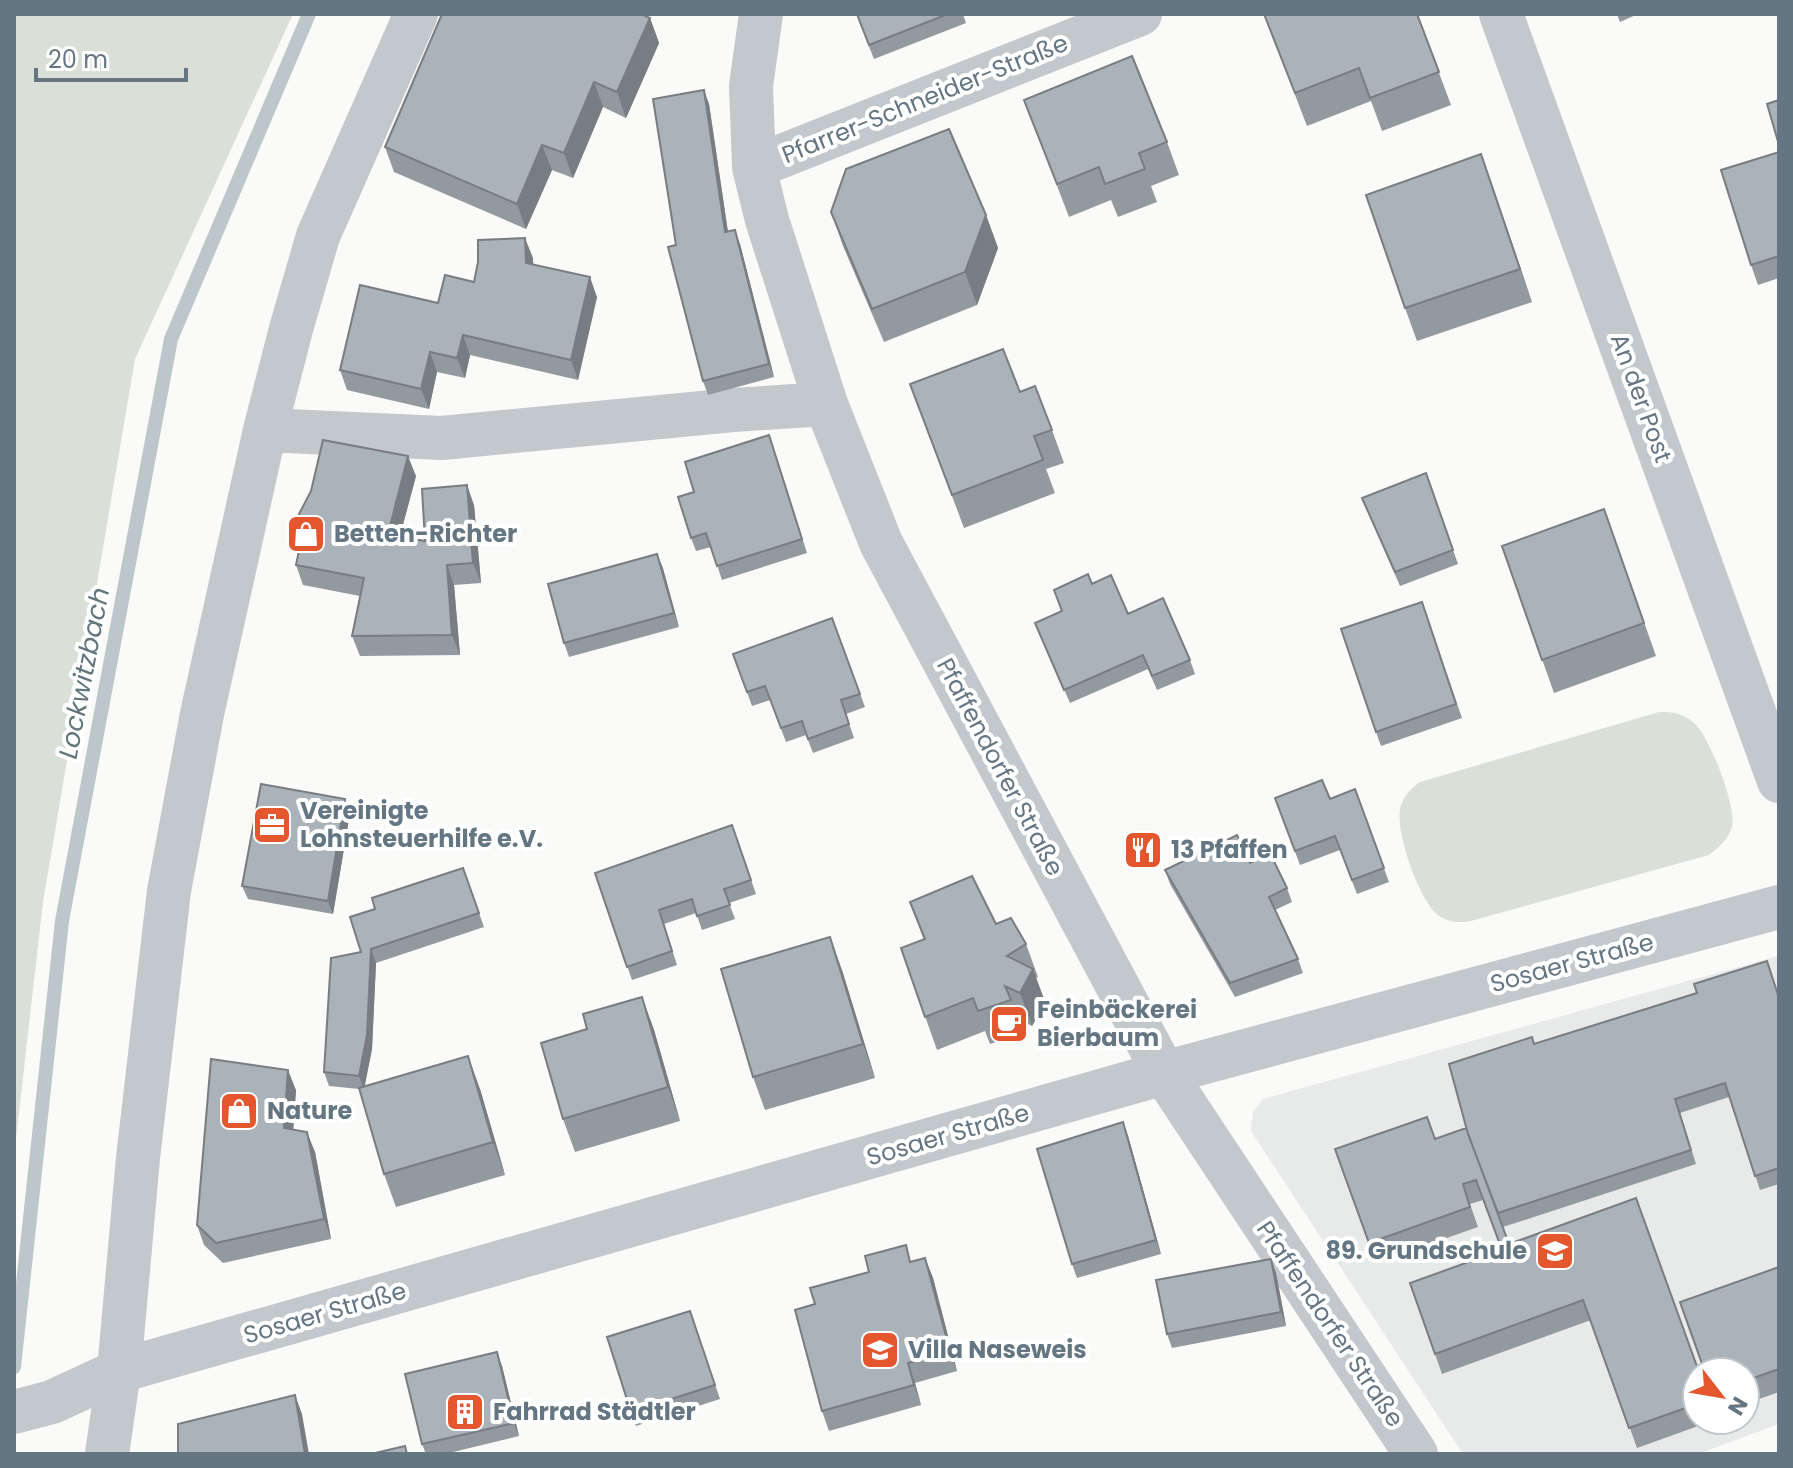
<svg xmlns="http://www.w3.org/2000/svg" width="1793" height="1468" font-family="Poppins,sans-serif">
  <rect width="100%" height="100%" fill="#fafaf8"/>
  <path fill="#e8e9e9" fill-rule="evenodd" d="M 1778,956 L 1779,1424 L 1698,1454 L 1463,1454 L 1251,1131 L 1253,1112 L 1263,1099 ZM 1697,1372 L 1745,1372 L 1745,1420 L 1697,1420 Z"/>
  <path fill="#dadfd7" d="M 14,14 L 293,14 L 135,359 L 43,902 L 14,1156 Z
    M 1659,712 C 1673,712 1683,713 1694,723 C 1710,737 1737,807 1732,827 C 1728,840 1719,847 1709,855 L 1467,922 C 1456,922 1447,922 1438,915 C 1419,901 1393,827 1401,805 C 1405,794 1411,789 1420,782 Z"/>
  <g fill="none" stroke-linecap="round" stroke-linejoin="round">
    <path stroke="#bbc7cb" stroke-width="14" d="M 14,1367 L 62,921 L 171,339 L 309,14"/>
    <path stroke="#c3c8cc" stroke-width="44" d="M 761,14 L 751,86 L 754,167 L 767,220 L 826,404 L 881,543 L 1164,1073 L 1416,1454
      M 1501,14 L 1779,781
      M 754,167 L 1140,14
      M 265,430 L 442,438 L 733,410 L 826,404
      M 14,1412 L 52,1402 L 119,1371 L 1164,1073 L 1779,907
      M 107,1454 L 119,1371 L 138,1158 L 169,891 L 202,714 L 265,430 L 291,329 L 318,236 L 416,14"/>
  </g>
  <path fill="#929a9f" d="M 856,14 L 963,14 L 966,23 L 874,59 Z
    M 1264,14 L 1417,14 L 1451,105 L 1382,131 L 1371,101 L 1307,126 Z
    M 1617,14 L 1638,14 L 1620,22 Z
    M 650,18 L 659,43 L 626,118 L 603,107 L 573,178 L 552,170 L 526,229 L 394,172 L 385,147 Z
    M 1024,100 L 1167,142 L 1179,175 L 1151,186 L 1157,202 L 1118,217 L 1111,200 L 1069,217 Z
    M 709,104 L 728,232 L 740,244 L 774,377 L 708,395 L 703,381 L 676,245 Z
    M 1779,152 L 1779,278 L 1758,285 L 1751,265 Z
    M 1481,154 L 1532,302 L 1417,341 L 1405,308 Z
    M 831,212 L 986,215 L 998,248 L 977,305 L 884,342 L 843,246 Z
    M 533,258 L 533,264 L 597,297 L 578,380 L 470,355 L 465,378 L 437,372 L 429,409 L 347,390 L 340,370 L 438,303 L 474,282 Z
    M 910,384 L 1020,392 L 1052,430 L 1064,463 L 1046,469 L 1055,493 L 964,528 Z
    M 774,449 L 807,553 L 722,580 L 711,547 L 696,551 L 691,538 L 694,492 Z
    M 1426,473 L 1458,564 L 1400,586 L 1362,498 Z
    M 416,476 L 400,536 L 425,541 L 474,505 L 481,583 L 454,585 L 460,655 L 360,656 L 352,636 L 360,596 L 303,585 L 296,565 Z
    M 1604,509 L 1656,656 L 1554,693 L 1502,546 Z
    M 657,554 L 679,627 L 569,657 L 564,643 Z
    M 1092,584 L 1128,614 L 1190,660 L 1195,674 L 1157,690 L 1148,669 L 1070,703 L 1035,623 L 1062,611 Z
    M 1422,602 L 1462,718 L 1381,746 L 1376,732 Z
    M 832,618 L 865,707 L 846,714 L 854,738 L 813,753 L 806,735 L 786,742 L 770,700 L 752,706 L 733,654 Z
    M 1355,789 L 1389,882 L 1357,894 L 1340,850 L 1300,865 L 1275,798 L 1330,799 Z
    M 350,813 L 333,914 L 248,899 L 242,886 Z
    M 732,825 L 756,894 L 729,903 L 735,919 L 702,930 L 696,913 L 664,924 L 677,965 L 632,980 L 595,873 Z
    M 1250,863 L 1287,888 L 1292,902 L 1275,910 L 1298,959 L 1303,973 L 1235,997 L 1170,884 L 1165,870 Z
    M 463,868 L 484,927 L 376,963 L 372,1049 L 364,1086 L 480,1089 L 505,1175 L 396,1207 L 384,1174 L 359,1089 L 329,1086 L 324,1072 L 375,909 Z
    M 910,902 L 996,924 L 1026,944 L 1038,977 L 1036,978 L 1045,1002 L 1032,1026 L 1018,1019 L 1023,1033 L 990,1044 L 985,1031 L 937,1050 L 901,948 L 924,940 Z
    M 842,970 L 875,1078 L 765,1110 L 753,1077 Z
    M 1779,996 L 1779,1184 L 1760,1190 L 1729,1097 L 1680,1113 L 1696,1164 L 1503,1227 L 1509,1244 L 1697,1372 L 1697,1420 L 1715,1420 L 1637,1448 L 1591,1320 L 1442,1374 L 1410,1283 L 1502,1250 L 1483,1200 L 1470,1204 L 1478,1227 L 1376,1263 L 1335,1149 L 1436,1139 L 1466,1128 Z
    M 642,997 L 654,1030 L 680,1121 L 575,1152 L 563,1119 L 587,1029 Z
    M 296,1090 L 293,1130 L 315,1152 L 331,1239 L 223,1263 L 204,1245 L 197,1225 Z
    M 1128,1136 L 1161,1254 L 1077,1278 L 1072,1264 Z
    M 925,1258 L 933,1278 L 957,1371 L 915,1383 L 921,1405 L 829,1431 L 822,1411 L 815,1304 L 911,1262 Z
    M 1271,1259 L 1276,1273 L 1286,1326 L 1172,1348 L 1167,1334 Z
    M 1779,1267 L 1779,1392 L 1745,1404 L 1745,1372 Z
    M 690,1311 L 720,1399 L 636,1426 L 631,1412 Z
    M 502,1366 L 519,1436 L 445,1454 L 426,1454 L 422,1444 Z"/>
  <path fill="#777d82" d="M 650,18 L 659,43 L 626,118 L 617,92 Z
    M 594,82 L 603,107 L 573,178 L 564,153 Z
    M 704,90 L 709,104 L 730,246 L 725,232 Z
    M 542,145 L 552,170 L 526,229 L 517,204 Z
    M 1481,154 L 1493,187 L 1532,302 L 1520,269 Z
    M 986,215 L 998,248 L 977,305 L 965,272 Z
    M 735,230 L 740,244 L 774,377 L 769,364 Z
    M 525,238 L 533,258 L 534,283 L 526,263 Z
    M 590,277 L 597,297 L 578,380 L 571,360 Z
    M 463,335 L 470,355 L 465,378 L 457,358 Z
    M 430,352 L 437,372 L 429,409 L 421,389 Z
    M 408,456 L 416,476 L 395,554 L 388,534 Z
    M 467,485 L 474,505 L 481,583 L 473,563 Z
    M 657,554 L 663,568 L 679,627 L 674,613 Z
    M 447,565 L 454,585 L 460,655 L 452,635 Z
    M 345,799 L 350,813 L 333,914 L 328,901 Z
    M 830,937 L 842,970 L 875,1078 L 863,1044 Z
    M 371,949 L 376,963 L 372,1049 L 364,1090 L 359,1076 Z
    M 1033,969 L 1045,1002 L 1032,1026 L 1020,993 Z
    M 642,997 L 654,1030 L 680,1121 L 668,1087 Z
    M 468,1056 L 480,1089 L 505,1175 L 493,1142 Z
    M 288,1070 L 296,1090 L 292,1148 L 284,1128 Z
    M 1123,1122 L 1128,1136 L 1161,1254 L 1156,1240 Z
    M 307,1132 L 315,1152 L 331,1239 L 324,1219 Z
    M 925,1258 L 933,1278 L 957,1371 L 950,1351 Z
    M 1271,1259 L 1276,1273 L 1286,1326 L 1281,1312 Z
    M 497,1352 L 502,1366 L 519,1436 L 514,1423 Z
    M 908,1363 L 915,1383 L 921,1405 L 914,1385 Z
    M 295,1395 L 302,1414 L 309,1454 L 305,1454 Z"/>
  <path fill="#aab3b9" stroke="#777d82" stroke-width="2" d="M 442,14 L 641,14 L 650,18 L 617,92 L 594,82 L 564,153 L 542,145 L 517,204 L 385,147 Z
    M 857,14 L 948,14 L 869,45 Z
    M 1264,14 L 1417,14 L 1439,72 L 1370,98 L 1359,68 L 1295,93 Z
    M 1132,56 L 1167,142 L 1139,153 L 1145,169 L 1105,184 L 1099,167 L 1057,184 L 1024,100 Z
    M 704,90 L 725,232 L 735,230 L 769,364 L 703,381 L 668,247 L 676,245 L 653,99 Z
    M 1779,100 L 1779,145 L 1767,104 Z
    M 949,129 L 986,215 L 965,272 L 872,309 L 831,212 L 846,169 Z
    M 1779,152 L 1779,256 L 1751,265 L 1721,170 Z
    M 1481,154 L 1520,269 L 1405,308 L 1366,195 Z
    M 525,238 L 526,263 L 590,277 L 571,360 L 463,335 L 457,358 L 430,352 L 421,389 L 340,370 L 360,285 L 438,303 L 445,275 L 474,282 L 478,262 L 478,240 Z
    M 1003,349 L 1020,392 L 1035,386 L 1052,430 L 1034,436 L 1043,460 L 952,495 L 910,384 Z
    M 769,435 L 802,539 L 717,566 L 706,533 L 691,538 L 678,497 L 694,492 L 685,462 Z
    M 323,440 L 408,456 L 388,534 L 425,541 L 422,489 L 467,485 L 473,563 L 447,565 L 452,635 L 352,636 L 364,578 L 296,565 L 302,536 L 299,514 L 311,491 Z
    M 1426,473 L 1453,550 L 1395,572 L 1362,498 Z
    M 1604,509 L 1644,623 L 1542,660 L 1502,546 Z
    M 657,554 L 674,613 L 564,643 L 548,584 Z
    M 1088,574 L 1092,584 L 1111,575 L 1128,614 L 1163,598 L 1190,660 L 1152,676 L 1143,655 L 1064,690 L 1035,623 L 1062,611 L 1054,590 Z
    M 1422,602 L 1456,704 L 1376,732 L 1341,629 Z
    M 832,618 L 860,694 L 841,700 L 849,724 L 808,739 L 802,721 L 781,728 L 765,686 L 747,692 L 733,654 Z
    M 1322,780 L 1330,799 L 1355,789 L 1384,868 L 1352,880 L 1335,836 L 1295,851 L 1275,798 Z
    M 261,784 L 345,799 L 328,901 L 242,886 Z
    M 732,825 L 751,880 L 724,889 L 730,905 L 697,916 L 692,899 L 659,910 L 672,951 L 627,967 L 595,873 Z
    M 1237,835 L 1250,863 L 1270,853 L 1287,888 L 1269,897 L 1298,959 L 1230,983 L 1165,870 Z
    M 463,868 L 479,913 L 371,949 L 367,1035 L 359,1076 L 324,1072 L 331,958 L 361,952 L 350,917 L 375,909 L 372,898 Z
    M 972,876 L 996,924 L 1011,918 L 1026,944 L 1007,956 L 1033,969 L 1020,993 L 1005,986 L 1011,1000 L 978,1011 L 973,998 L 925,1017 L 901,948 L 925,939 L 910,902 Z
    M 830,937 L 863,1044 L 753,1077 L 721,969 Z
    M 1767,961 L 1779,998 L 1779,1168 L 1755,1176 L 1725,1083 L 1675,1099 L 1691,1150 L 1498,1213 L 1468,1134 L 1449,1064 L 1532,1037 L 1534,1044 L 1697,993 L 1694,984 Z
    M 642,997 L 668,1087 L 563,1119 L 541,1043 L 587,1029 L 583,1014 Z
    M 468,1056 L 493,1142 L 384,1174 L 359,1088 Z
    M 211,1059 L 288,1070 L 284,1128 L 307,1132 L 324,1219 L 216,1243 L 197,1225 Z
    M 1427,1117 L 1435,1139 L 1466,1128 L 1509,1244 L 1636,1198 L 1699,1372 L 1697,1372 L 1697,1404 L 1629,1428 L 1583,1300 L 1435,1354 L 1410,1283 L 1502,1250 L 1476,1180 L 1463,1184 L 1470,1207 L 1369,1243 L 1335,1149 Z
    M 1123,1122 L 1156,1240 L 1072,1264 L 1037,1149 Z
    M 906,1245 L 910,1262 L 925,1258 L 950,1351 L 908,1363 L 914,1385 L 822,1411 L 795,1310 L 815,1304 L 810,1288 L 869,1272 L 865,1256 Z
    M 1271,1259 L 1281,1312 L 1167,1334 L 1156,1280 Z
    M 1779,1267 L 1779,1369 L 1745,1381 L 1745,1372 L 1705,1372 L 1680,1302 Z
    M 690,1311 L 715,1385 L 631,1412 L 607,1337 Z
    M 497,1352 L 514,1423 L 422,1444 L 405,1374 Z
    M 295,1395 L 305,1454 L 178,1454 L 178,1424 Z
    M 405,1446 L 407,1454 L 371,1454 Z"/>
  <defs>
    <symbol id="shop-square" viewBox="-11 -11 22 22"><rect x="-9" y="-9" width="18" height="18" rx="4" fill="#e4572e" stroke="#fff"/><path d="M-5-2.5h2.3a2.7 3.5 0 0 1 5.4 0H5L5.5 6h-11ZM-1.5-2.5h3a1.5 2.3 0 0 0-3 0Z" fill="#fff"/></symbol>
    <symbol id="office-square" viewBox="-11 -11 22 22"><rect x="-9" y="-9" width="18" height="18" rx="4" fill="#e4572e" stroke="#fff"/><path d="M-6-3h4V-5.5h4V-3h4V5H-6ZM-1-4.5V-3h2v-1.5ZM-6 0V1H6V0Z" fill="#fff"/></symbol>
    <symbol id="restaurant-square" viewBox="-11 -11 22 22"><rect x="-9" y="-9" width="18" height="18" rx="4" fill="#e4572e" stroke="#fff"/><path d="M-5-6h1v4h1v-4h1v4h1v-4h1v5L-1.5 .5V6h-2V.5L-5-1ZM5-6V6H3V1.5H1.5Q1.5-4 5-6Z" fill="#fff"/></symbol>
    <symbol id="cafe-square" viewBox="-11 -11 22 22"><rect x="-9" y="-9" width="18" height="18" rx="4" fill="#e4572e" stroke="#fff"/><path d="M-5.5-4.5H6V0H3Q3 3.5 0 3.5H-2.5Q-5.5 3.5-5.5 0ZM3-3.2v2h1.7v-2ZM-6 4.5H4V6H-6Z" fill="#fff"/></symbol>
    <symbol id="school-square" viewBox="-11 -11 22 22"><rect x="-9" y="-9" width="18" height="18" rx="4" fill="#e4572e" stroke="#fff"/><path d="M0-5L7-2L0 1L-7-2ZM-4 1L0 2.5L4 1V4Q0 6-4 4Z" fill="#fff"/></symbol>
    <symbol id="building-square" viewBox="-11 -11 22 22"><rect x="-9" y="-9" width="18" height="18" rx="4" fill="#e4572e" stroke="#fff"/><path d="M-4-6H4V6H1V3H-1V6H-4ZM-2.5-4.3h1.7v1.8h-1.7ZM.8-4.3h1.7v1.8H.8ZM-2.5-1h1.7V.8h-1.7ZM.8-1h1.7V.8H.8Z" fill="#fff"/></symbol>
  </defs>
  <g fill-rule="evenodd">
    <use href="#shop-square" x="284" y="512" width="44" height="44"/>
    <use href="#office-square" x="250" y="803" width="44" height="44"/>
    <use href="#restaurant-square" x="1121" y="828" width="44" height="44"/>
    <use href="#cafe-square" x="987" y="1002" width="44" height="44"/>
    <use href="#shop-square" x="217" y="1089" width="44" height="44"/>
    <use href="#school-square" x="1533" y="1229" width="44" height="44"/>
    <use href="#school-square" x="858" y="1328" width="44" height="44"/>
    <use href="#building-square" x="443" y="1390" width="44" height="44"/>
  </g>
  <g text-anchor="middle" stroke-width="8" stroke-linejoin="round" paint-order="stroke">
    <g font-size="24" fill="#657683" stroke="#fff">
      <text transform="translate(925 99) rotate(-22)" y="8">Pfarrer-Schneider-Straße</text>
      <text transform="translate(1641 398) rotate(70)" y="8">An der Post</text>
      <text transform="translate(1000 767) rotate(62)" y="8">Pfaffendorfer Straße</text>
      <text transform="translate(1572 963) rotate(-15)" y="8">Sosaer Straße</text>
      <text transform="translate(948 1135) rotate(-16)" y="8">Sosaer Straße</text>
      <text transform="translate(325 1313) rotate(-16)" y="8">Sosaer Straße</text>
      <text transform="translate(1330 1324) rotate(56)" y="8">Pfaffendorfer Straße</text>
    </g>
    <g font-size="24" font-weight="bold" fill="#657683" stroke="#fff" text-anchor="start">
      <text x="334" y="542">Betten-Richter</text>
      <text x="300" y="819">Vereinigte<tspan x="300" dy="28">Lohnsteuerhilfe e.V.</tspan></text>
      <text x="1171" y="858">13 Pfaffen</text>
      <text x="1037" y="1018">Feinbäckerei<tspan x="1037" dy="28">Bierbaum</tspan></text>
      <text x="267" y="1119">Nature</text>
      <text x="1527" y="1259" text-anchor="end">89. Grundschule</text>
      <text x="908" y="1358">Villa Naseweis</text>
      <text x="493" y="1420">Fahrrad Städtler</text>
    </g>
    <g font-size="26" font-style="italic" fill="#60757c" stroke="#fff">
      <text transform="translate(84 673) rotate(-79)" y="9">Lockwitzbach</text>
    </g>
  </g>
  <rect width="1793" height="1468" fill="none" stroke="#657683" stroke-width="32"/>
  <g transform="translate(1721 1396) rotate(121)"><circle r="38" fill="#ffffff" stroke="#c1c8cd" stroke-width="2"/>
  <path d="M0-6L14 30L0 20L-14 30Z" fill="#e4572e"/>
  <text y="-12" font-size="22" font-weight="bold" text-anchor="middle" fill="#657683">N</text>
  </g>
  <path d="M36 68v12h150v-12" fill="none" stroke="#657683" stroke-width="4"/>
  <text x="48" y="68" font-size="24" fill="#657683" stroke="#ffffff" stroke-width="6" paint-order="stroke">20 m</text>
</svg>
